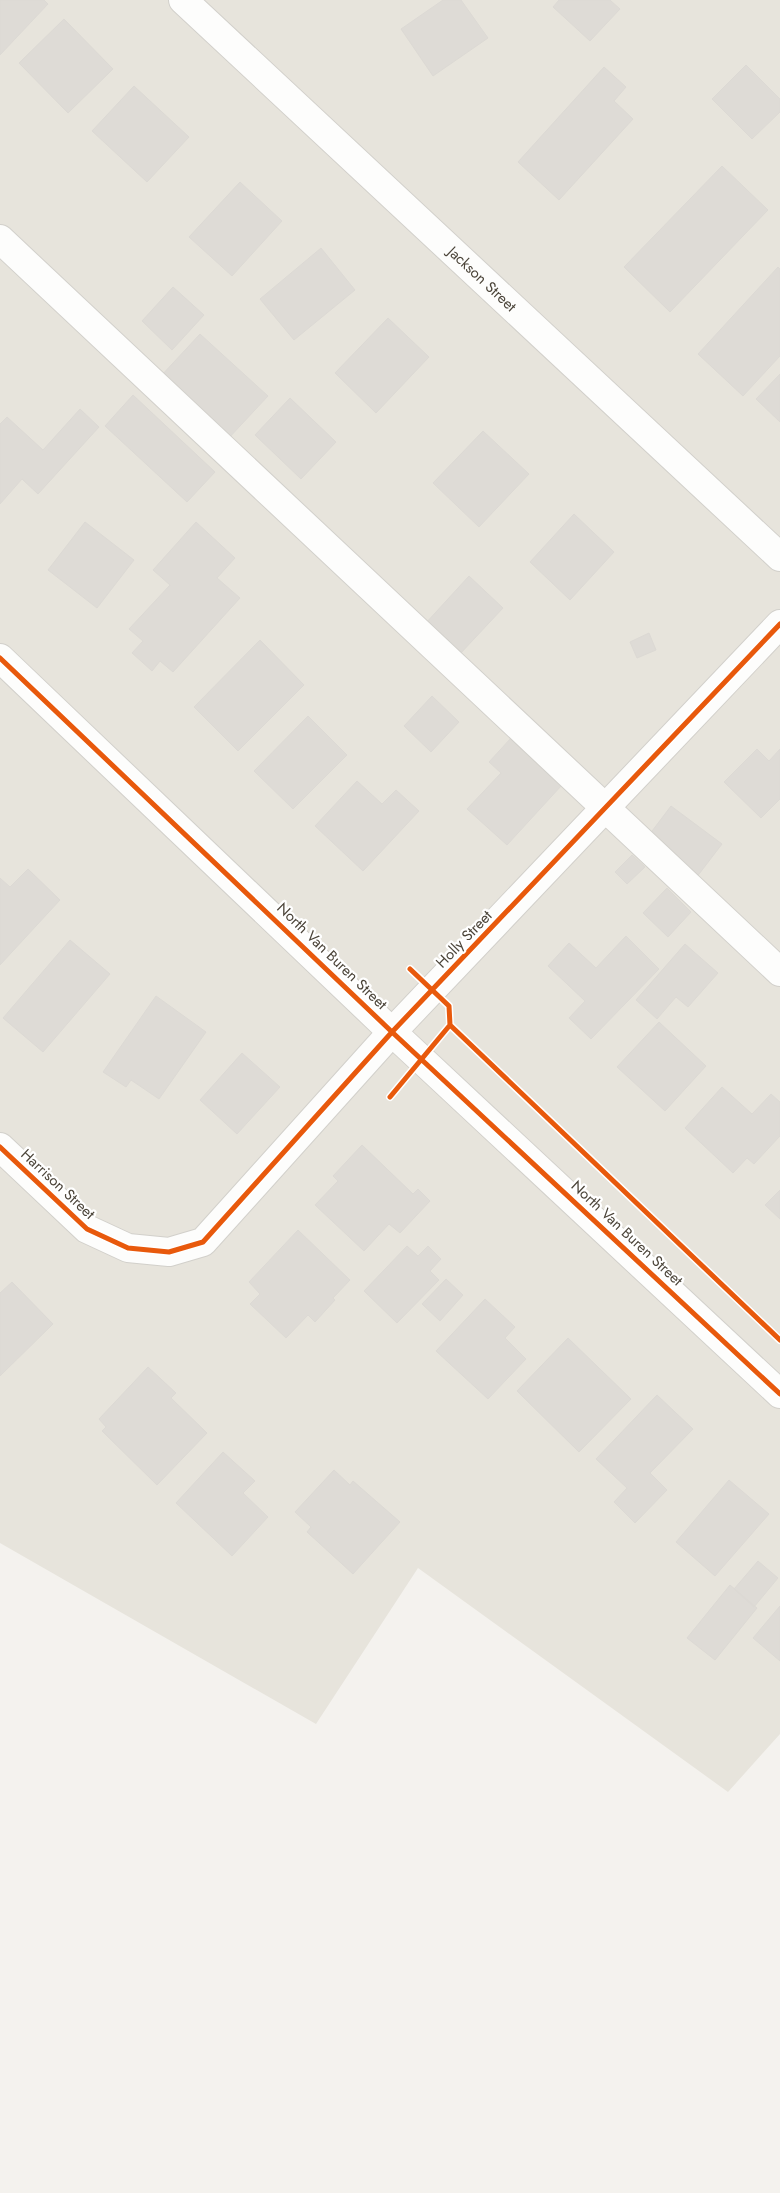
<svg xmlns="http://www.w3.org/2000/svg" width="780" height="2193" font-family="Jost,sans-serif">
  <rect width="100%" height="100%" fill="#f4f2ee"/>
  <path fill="#e7e4dc" d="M 0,0 L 780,0 L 780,1734 L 728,1792 L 418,1568 L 316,1724 L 0,1543 Z"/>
  <path fill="#dedbd6" stroke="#dcd9d4" d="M 0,0 L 44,0 L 48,4 L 0,55 Z
    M 443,0 L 461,0 L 488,38 L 433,76 L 401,29 Z
    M 559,0 L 610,0 L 620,9 L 590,41 L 553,7 Z
    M 64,19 L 113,69 L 68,113 L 19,63 Z
    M 746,65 L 780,99 L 780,112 L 752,139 L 712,99 Z
    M 604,67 L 626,87 L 614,101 L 633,119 L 559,200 L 518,162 Z
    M 134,86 L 189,137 L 147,182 L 92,131 Z
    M 722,166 L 768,210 L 670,312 L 624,267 Z
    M 240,182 L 282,221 L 232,276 L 189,237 Z
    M 321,248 L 355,290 L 294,340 L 260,299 Z
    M 778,267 L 780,269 L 780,356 L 743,396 L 698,354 Z
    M 173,287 L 204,315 L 172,350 L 142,321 Z
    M 388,318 L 429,357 L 376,413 L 335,373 Z
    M 200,334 L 268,396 L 227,440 L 160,377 Z
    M 780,374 L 780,422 L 756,399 Z
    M 133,395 L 215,472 L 187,502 L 105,426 Z
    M 290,398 L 336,442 L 301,479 L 255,435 Z
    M 80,409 L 99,427 L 38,494 L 22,479 L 0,504 L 0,424 L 7,417 L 43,450 Z
    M 483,431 L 529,474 L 479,527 L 433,483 Z
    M 574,514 L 614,552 L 570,600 L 530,562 Z
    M 85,522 L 134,560 L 97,608 L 48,570 Z
    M 196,522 L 235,558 L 217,578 L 240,598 L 173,672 L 160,661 L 152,671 L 132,653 L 143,641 L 129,629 L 170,585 L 153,570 Z
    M 469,576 L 503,608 L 459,655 L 425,624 Z
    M 649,633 L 656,650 L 637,658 L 630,642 Z
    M 260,640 L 304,685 L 238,751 L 194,707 Z
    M 432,696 L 459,722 L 431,752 L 404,726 Z
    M 308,716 L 347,755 L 293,809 L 254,771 Z
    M 511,738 L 562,785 L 507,845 L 467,809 L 501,773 L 489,762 Z
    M 757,749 L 769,761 L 780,749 L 780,799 L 761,818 L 724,782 Z
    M 357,781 L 382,804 L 396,790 L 419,811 L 363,871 L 315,826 Z
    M 671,806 L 722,844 L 696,878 L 646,839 Z
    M 632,855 L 645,867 L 627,884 L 615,872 Z
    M 28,869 L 60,900 L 0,965 L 0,878 L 10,887 Z
    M 667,888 L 691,912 L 668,937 L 643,913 Z
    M 626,936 L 659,969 L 591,1039 L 569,1018 L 585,1001 L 548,966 L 569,943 L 596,968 Z
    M 70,940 L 110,974 L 43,1052 L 3,1018 Z
    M 685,944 L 718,973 L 688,1007 L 676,997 L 657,1019 L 636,1000 Z
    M 156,996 L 206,1032 L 159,1099 L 131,1080 L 126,1087 L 103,1072 Z
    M 659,1022 L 706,1066 L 665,1111 L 617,1067 Z
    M 242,1053 L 280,1087 L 237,1134 L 200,1100 Z
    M 722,1087 L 752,1114 L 771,1094 L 780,1102 L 780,1136 L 754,1164 L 747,1158 L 733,1173 L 685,1128 Z
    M 362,1145 L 413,1194 L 418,1189 L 430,1201 L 400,1233 L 389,1224 L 364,1251 L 315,1205 L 338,1181 L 333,1176 Z
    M 780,1190 L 780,1219 L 765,1205 Z
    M 298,1230 L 350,1280 L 333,1298 L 335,1300 L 315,1322 L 308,1315 L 286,1338 L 250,1304 L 260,1294 L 249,1282 Z
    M 407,1246 L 418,1256 L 428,1246 L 441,1259 L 430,1271 L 439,1280 L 397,1323 L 364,1291 Z
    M 446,1279 L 463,1295 L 440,1321 L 422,1304 Z
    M 12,1282 L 53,1324 L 0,1376 L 0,1293 Z
    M 485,1299 L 515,1327 L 505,1338 L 526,1359 L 488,1399 L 436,1351 Z
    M 568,1338 L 631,1399 L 579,1452 L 517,1391 Z
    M 148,1367 L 176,1393 L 171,1398 L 207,1433 L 157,1485 L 102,1431 L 106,1427 L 99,1419 Z
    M 657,1395 L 693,1429 L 650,1473 L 667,1490 L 635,1523 L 614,1502 L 627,1488 L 596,1459 Z
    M 223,1452 L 255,1481 L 243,1493 L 268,1517 L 232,1556 L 176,1503 Z
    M 334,1470 L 350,1485 L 353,1481 L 400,1522 L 353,1574 L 307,1532 L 311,1527 L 295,1512 Z
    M 729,1480 L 769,1514 L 715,1576 L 676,1542 Z
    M 758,1561 L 778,1578 L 754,1607 L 734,1589 Z
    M 730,1585 L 757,1608 L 715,1660 L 687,1638 Z
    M 780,1606 L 780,1661 L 753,1638 Z"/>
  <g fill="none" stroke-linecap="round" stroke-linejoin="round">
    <defs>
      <g id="minor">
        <path id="s1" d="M 183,0 L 780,557"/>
        <path d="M 0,239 L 780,972"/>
        <path d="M 0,658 L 392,1032 L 780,1394"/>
        <path d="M 0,1147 L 87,1229 L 128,1248 L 169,1252 L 203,1242 L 392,1032 L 780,624"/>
      </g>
    </defs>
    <use href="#minor" stroke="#d2d0cb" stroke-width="30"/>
    <use href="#minor" stroke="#fdfdfc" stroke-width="28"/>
    <defs>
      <path id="cycleway" d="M 0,658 L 392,1032 L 780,1394
        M 410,969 L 449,1006 L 450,1025 L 780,1340
        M 390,1097 L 450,1025
        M 0,1147 L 87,1229 L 128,1248 L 169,1252 L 203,1242 L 392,1032 L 780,624"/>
    </defs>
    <use href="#cycleway" stroke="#fff" stroke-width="8"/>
    <use href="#cycleway" stroke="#e8590c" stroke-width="5"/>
  </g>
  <g text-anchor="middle" stroke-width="4.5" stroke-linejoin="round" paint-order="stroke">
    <g font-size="15" fill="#4b4439" stroke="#fff">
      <text dy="5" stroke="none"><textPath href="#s1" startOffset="409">Jackson Street</textPath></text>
      <text transform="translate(464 939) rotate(-46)" y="5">Holly Street</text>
      <text transform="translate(332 956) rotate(44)" y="5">North Van Buren Street</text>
      <text transform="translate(58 1184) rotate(43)" y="5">Harrison Street</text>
      <text transform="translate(627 1233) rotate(43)" y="5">North Van Buren Street</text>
    </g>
  </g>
</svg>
